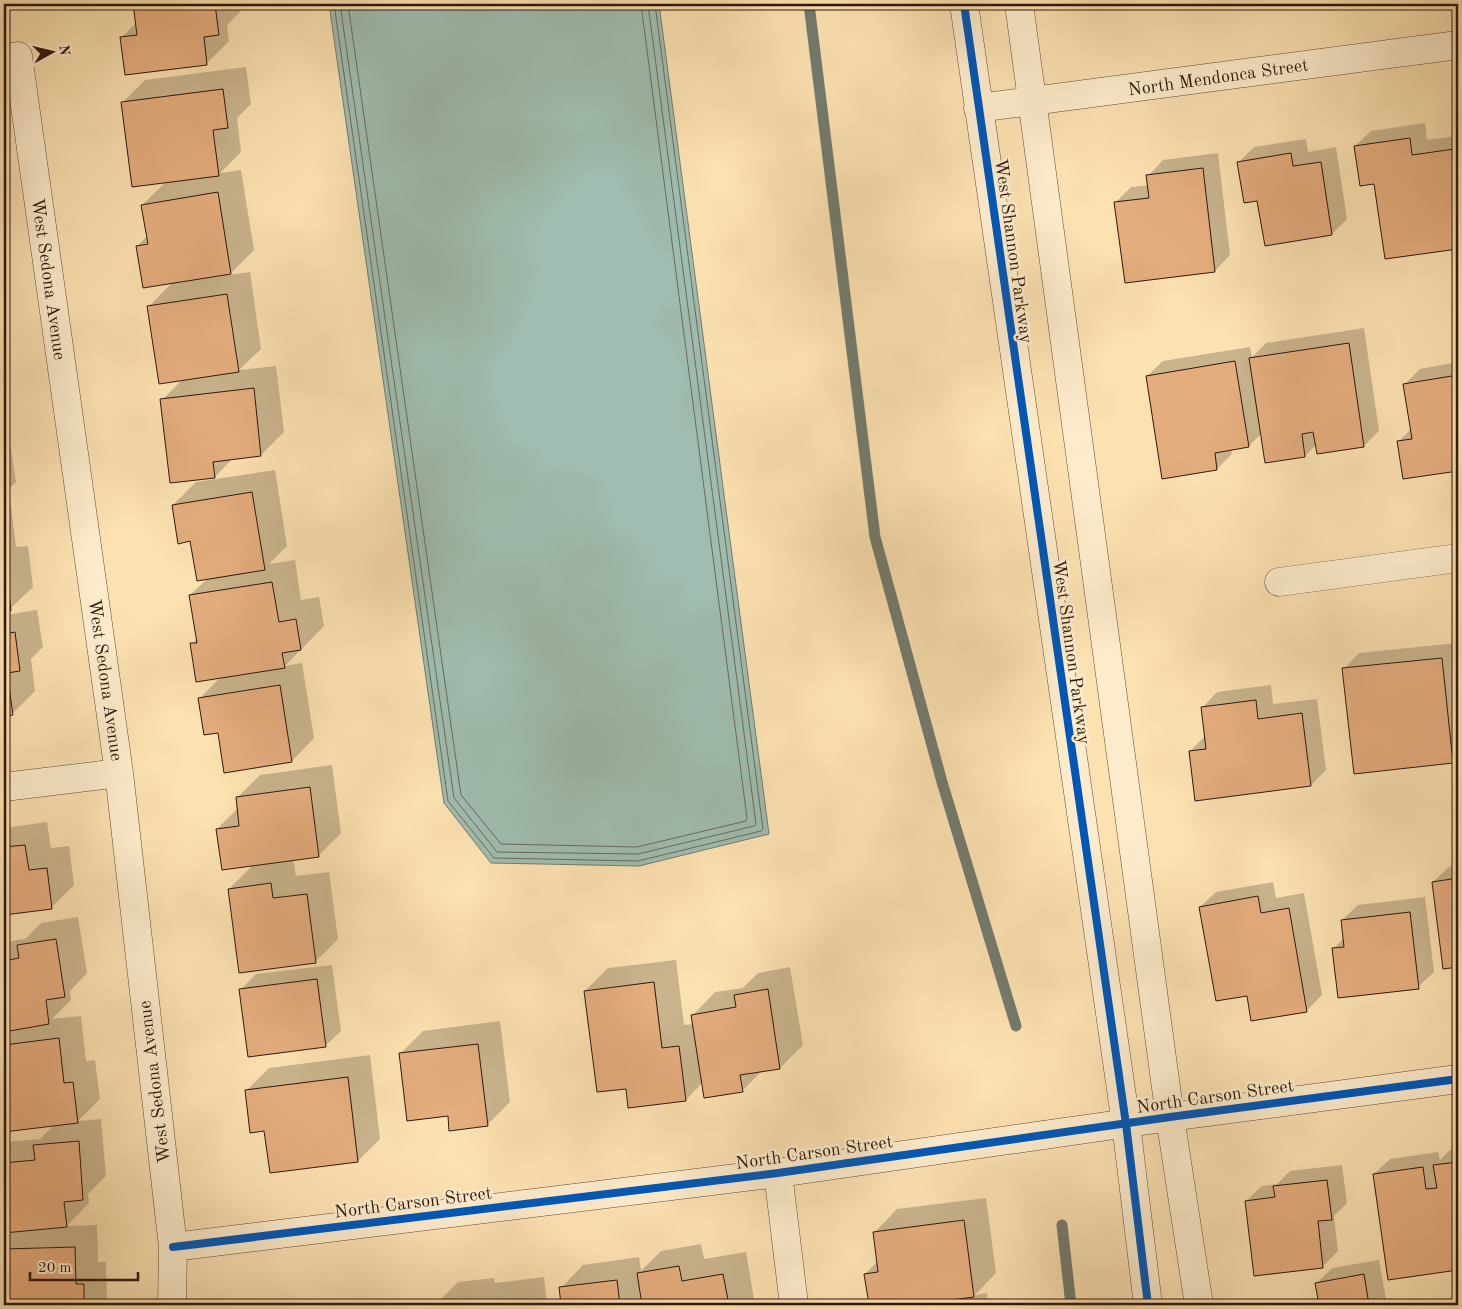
<svg xmlns="http://www.w3.org/2000/svg" width="1462" height="1309" font-family="'Old Standard TT',serif">
  <rect width="100%" height="100%" fill="#fce1b1"/>
  <filter id="stains"><feTurbulence type="fractalNoise" baseFrequency=".004" numOctaves="4"/><feColorMatrix values="0 0 0 0 .2 0 0 0 0 .09 0 0 0 0 .02 0 0 0 .5 -.17"/></filter>
  <radialGradient id="worn" r=".72"><stop offset=".6" stop-color="#630" stop-opacity="0"/><stop offset="1" stop-color="#630" stop-opacity=".3"/></radialGradient>
  <path fill="#9fbdb0" stroke="#737b6e" d="M 329,4 L 659,4 L 769,834 L 639,866 L 491,863 L 444,803 Z"/>
  <path fill="#0003" d="M 135,4 L 240,4 L 241,11 L 227,25 L 229,41 L 206,64 L 122,37 L 137,22 Z
    M 246,67 L 251,104 L 237,118 L 241,152 L 220,173 L 241,170 L 254,250 L 229,275 L 250,272 L 261,349 L 239,370 L 276,366 L 284,432 L 261,455 L 233,458 L 215,477 L 171,482 L 162,400 L 182,380 L 149,306 L 173,282 L 137,246 L 147,236 L 142,205 L 166,182 L 122,103 L 145,80 Z
    M 1425,123 L 1427,140 L 1458,136 L 1458,248 L 1386,258 L 1375,182 L 1355,146 L 1371,131 Z
    M 1306,139 L 1308,152 L 1336,147 L 1347,219 L 1332,234 L 1258,199 L 1239,162 L 1254,147 Z
    M 1218,153 L 1230,255 L 1215,271 L 1126,282 L 1116,202 L 1131,187 L 1149,185 L 1148,176 L 1163,160 Z
    M 1364,328 L 1379,431 L 1364,446 L 1318,453 L 1317,444 L 1305,456 L 1266,462 L 1262,433 L 1249,446 L 1231,449 L 1232,454 L 1217,469 L 1147,376 L 1163,361 L 1250,347 L 1252,357 L 1266,343 Z
    M 1458,362 L 1458,469 L 1404,478 L 1398,442 L 1412,428 L 1405,384 L 1420,369 Z
    M 4,417 L 6,417 L 16,482 L 4,494 Z
    M 275,470 L 287,546 L 269,564 L 295,560 L 301,600 L 319,597 L 324,626 L 285,666 L 302,663 L 314,738 L 292,761 L 219,732 L 199,699 L 221,677 L 192,644 L 198,638 L 190,595 L 208,578 L 173,505 L 196,482 Z
    M 11,505 L 16,547 L 28,546 L 33,587 L 10,609 L 4,610 L 4,506 Z
    M 37,610 L 43,647 L 31,659 L 35,691 L 12,714 L 4,715 L 4,615 Z
    M 1457,643 L 1458,657 L 1458,756 L 1452,762 L 1344,669 L 1359,653 Z
    M 1271,685 L 1273,704 L 1317,699 L 1326,770 L 1311,785 L 1190,751 L 1205,736 L 1202,708 L 1217,692 Z
    M 332,765 L 341,833 L 318,856 L 293,859 L 296,876 L 329,872 L 338,939 L 315,962 L 229,889 L 254,864 L 217,829 L 238,808 L 237,798 L 260,775 Z
    M 47,822 L 51,848 L 69,846 L 74,885 L 51,908 L 4,914 L 4,828 Z
    M 1458,866 L 1458,966 L 1444,968 L 1433,882 L 1449,867 Z
    M 1273,882 L 1276,898 L 1304,893 L 1322,995 L 1307,1010 L 1248,994 L 1200,907 L 1216,892 Z
    M 1425,897 L 1434,972 L 1418,987 L 1334,948 L 1344,938 L 1342,920 L 1358,905 Z
    M 78,917 L 87,973 L 70,991 L 71,1000 L 52,1019 L 81,1016 L 86,1061 L 95,1060 L 100,1099 L 78,1121 L 101,1119 L 106,1176 L 88,1194 L 89,1203 L 67,1226 L 97,1225 L 98,1262 L 106,1262 L 107,1304 L 106,1305 L 4,1305 L 4,1241 L 14,1231 L 4,1232 L 4,1145 L 6,1142 L 40,1139 L 55,1124 L 4,1131 L 4,942 L 25,939 L 41,923 Z
    M 676,960 L 684,1025 L 694,1024 L 693,1015 L 715,992 L 743,988 L 758,973 L 790,967 L 803,1045 L 780,1068 L 763,1070 L 742,1091 L 703,1082 L 686,1100 L 629,1107 L 627,1087 L 585,991 L 608,968 Z
    M 332,965 L 341,1031 L 325,1046 L 240,990 L 256,974 Z
    M 500,1021 L 510,1102 L 487,1125 L 400,1054 L 423,1031 Z
    M 370,1055 L 380,1139 L 358,1161 L 266,1130 L 247,1090 L 269,1068 Z
    M 1458,1149 L 1458,1269 L 1389,1278 L 1374,1174 L 1390,1159 L 1438,1152 L 1440,1160 L 1450,1150 Z
    M 1342,1165 L 1347,1203 L 1334,1216 L 1338,1251 L 1323,1266 L 1246,1201 L 1262,1186 L 1277,1184 L 1290,1171 Z
    M 986,1198 L 996,1273 L 975,1295 L 987,1293 L 988,1305 L 870,1305 L 865,1274 L 878,1261 L 875,1232 L 897,1209 Z
    M 701,1244 L 704,1259 L 746,1252 L 755,1305 L 643,1305 L 642,1296 L 633,1305 L 552,1305 L 562,1297 L 561,1288 L 583,1265 L 639,1257 L 641,1271 L 661,1251 Z
    M 1379,1260 L 1387,1305 L 1321,1305 L 1317,1283 L 1332,1268 Z
    M 544,1277 L 547,1305 L 435,1305 L 458,1282 L 494,1278 L 495,1283 Z"/>
  <g fill="none" stroke-linecap="round" stroke-linejoin="round">
    <path stroke="#686a5e" stroke-width="1" d="M 334,4 L 448,801 L 494,858 L 638,861 L 761,831 L 763,829 L 655,4
      M 340,4 L 454,798 L 497,852 L 638,854 L 754,826 L 756,824 L 648,4
      M 348,4 L 461,795 L 501,844 L 637,847 L 746,821 L 747,818 L 641,4"/>
    <path stroke="#737b6e" stroke-width="11" d="M 809,4 L 875,537 L 942,782 L 1016,1026
      M 1062,1225 L 1071,1305"/>
  </g>
  <path fill="#e4ad7e" stroke="#30170c" d="M 133,4 L 215,4 L 219,35 L 204,37 L 207,65 L 125,75 L 120,37 L 137,35 Z
    M 223,89 L 228,128 L 213,130 L 219,176 L 132,187 L 121,102 Z
    M 1410,138 L 1412,155 L 1454,149 L 1458,182 L 1458,249 L 1385,259 L 1374,184 L 1360,186 L 1354,146 Z
    M 1291,153 L 1293,166 L 1321,162 L 1332,235 L 1265,246 L 1257,201 L 1244,203 L 1237,162 Z
    M 1203,168 L 1215,272 L 1125,283 L 1114,202 L 1149,198 L 1146,175 Z
    M 218,192 L 231,274 L 143,288 L 136,246 L 148,244 L 141,205 Z
    M 227,294 L 239,372 L 159,384 L 147,306 Z
    M 1349,343 L 1364,447 L 1317,454 L 1313,432 L 1302,434 L 1305,457 L 1265,463 L 1249,358 Z
    M 1235,361 L 1249,447 L 1215,453 L 1217,470 L 1162,479 L 1146,376 Z
    M 1458,375 L 1458,454 L 1457,454 L 1458,471 L 1403,479 L 1397,441 L 1412,439 L 1403,384 Z
    M 254,388 L 261,456 L 213,462 L 215,478 L 170,483 L 160,399 Z
    M 252,492 L 265,570 L 197,581 L 190,541 L 178,544 L 172,505 Z
    M 6,568 L 11,611 L 4,611 L 4,569 Z
    M 272,582 L 279,622 L 296,619 L 301,650 L 282,653 L 285,668 L 196,682 L 190,643 L 197,643 L 189,595 Z
    M 15,632 L 20,671 L 7,673 L 13,715 L 4,717 L 4,634 Z
    M 1442,658 L 1453,763 L 1354,774 L 1342,668 Z
    M 280,685 L 292,762 L 224,773 L 218,733 L 204,735 L 198,698 Z
    M 1256,700 L 1258,719 L 1302,713 L 1311,786 L 1195,801 L 1189,751 L 1206,749 L 1201,707 Z
    M 310,787 L 319,857 L 222,870 L 216,829 L 239,826 L 236,797 Z
    M 25,845 L 29,870 L 47,868 L 52,909 L 4,915 L 4,847 Z
    M 1458,878 L 1458,967 L 1443,969 L 1432,882 Z
    M 271,883 L 273,898 L 307,894 L 316,963 L 239,973 L 228,889 Z
    M 1258,896 L 1261,913 L 1289,908 L 1307,1012 L 1251,1021 L 1247,996 L 1216,1001 L 1199,907 Z
    M 1410,912 L 1419,989 L 1338,998 L 1332,948 L 1344,947 L 1341,920 Z
    M 56,939 L 65,997 L 46,1000 L 49,1024 L 4,1032 L 4,961 L 19,958 L 17,945 Z
    M 317,979 L 326,1047 L 248,1057 L 239,989 Z
    M 654,982 L 662,1048 L 679,1046 L 686,1101 L 628,1108 L 626,1089 L 597,1092 L 584,991 Z
    M 768,989 L 780,1069 L 740,1075 L 743,1092 L 704,1098 L 691,1015 L 736,1007 L 734,995 Z
    M 59,1038 L 64,1083 L 73,1082 L 78,1123 L 4,1132 L 4,1045 Z
    M 478,1044 L 488,1126 L 449,1131 L 448,1116 L 407,1121 L 399,1053 Z
    M 348,1077 L 358,1162 L 270,1173 L 264,1131 L 250,1133 L 245,1090 Z
    M 79,1141 L 83,1200 L 64,1202 L 67,1227 L 4,1233 L 4,1163 L 35,1160 L 33,1145 Z
    M 1458,1162 L 1458,1270 L 1388,1280 L 1373,1174 L 1423,1167 L 1426,1189 L 1437,1188 L 1433,1165 Z
    M 1327,1180 L 1332,1220 L 1318,1221 L 1323,1268 L 1254,1276 L 1245,1201 L 1275,1197 L 1273,1186 Z
    M 964,1220 L 974,1297 L 913,1305 L 869,1305 L 864,1274 L 878,1272 L 873,1232 Z
    M 75,1247 L 76,1284 L 84,1284 L 84,1305 L 4,1305 L 4,1249 Z
    M 679,1266 L 682,1281 L 723,1274 L 729,1305 L 642,1305 L 637,1273 Z
    M 1364,1274 L 1369,1305 L 1319,1305 L 1315,1283 Z
    M 617,1280 L 620,1305 L 561,1305 L 559,1287 Z
    M 521,1299 L 522,1305 L 434,1305 L 472,1300 L 472,1305 Z"/>
  <g fill="none" stroke-linecap="round" stroke-linejoin="round">
    <defs>
      <path id="minor" d="M 964,4 L 1126,1124 L 1148,1305
        M 1019,4 L 1170,1117 L 1199,1305
        M 4,58 L 18,56 L 119,773 L 173,1247 L 172,1305
        M 978,108 L 1458,45
        M 1279,582 L 1458,558
        M 4,787 L 119,773
        M 778,1173 L 794,1305
        M 173,1247 L 778,1173 L 1170,1117 L 1458,1079"/>
    </defs>
    <use href="#minor" stroke="#634a35" stroke-width="29"/>
    <use href="#minor" stroke="#fdeccc" stroke-width="28"/>
    <defs>
      <path id="cycleway" d="M 964,4 L 1126,1124 L 1148,1305
        M 173,1247 L 778,1173 L 1170,1117 L 1458,1079"/>
    </defs>
    <use href="#cycleway" stroke="#fdeccc" stroke-width="11"/>
    <use href="#cycleway" stroke="#0057b8" stroke-width="8"/>
  </g>
  <g text-anchor="middle" stroke-width="5" stroke-linejoin="round" paint-order="stroke">
    <g font-size="18" fill="#30170c" stroke="#fdeccc">
      <text transform="translate(1218 77) rotate(-8)" y="6">North Mendonca Street</text>
      <text transform="translate(1014 251) rotate(82)" y="6">West Shannon Parkway</text>
      <text transform="translate(49 279) rotate(82)" y="6">West Sedona Avenue</text>
      <text transform="translate(1072 652) rotate(82)" y="6">West Shannon Parkway</text>
      <text transform="translate(106 680) rotate(82)" y="6">West Sedona Avenue</text>
      <text transform="translate(154 1082) rotate(-97)" y="6">West Sedona Avenue</text>
      <text transform="translate(1215 1096) rotate(-8)" y="6">North Carson Street</text>
      <text transform="translate(814 1152) rotate(-8)" y="6">North Carson Street</text>
      <text transform="translate(413 1202) rotate(-7)" y="6">North Carson Street</text>
    </g>
  </g>
  <rect width="1462" height="1309" fill="none" stroke="#fce1b1" stroke-width="20"/>
  <rect x="5" y="5" width="1452" height="1299" fill="none" stroke="#30170c" stroke-width="2.5"/>
  <rect x="10" y="10" width="1442" height="1289" fill="none" stroke="#30170c"/>
  <g transform="translate(52 52) rotate(82)" stroke="#fdeccc" stroke-width="4" paint-order="stroke">
  <path d="M0-4L9 19L0 12L-9 19Z" fill="#30170c"/>
  <text y="-8" font-size="14" font-weight="bold" text-anchor="middle" fill="#30170c">N</text>
  </g>
  <path d="M30 1272v8h108v-8" fill="none" stroke="#30170c" stroke-width="2.5"/>
  <text x="38" y="1272" font-size="15" fill="#30170c" stroke="#fdeccc" stroke-width="4" paint-order="stroke">20 m</text>
  <rect width="100%" height="100%" filter="url(#stains)"/>
  <rect width="100%" height="100%" fill="url(#worn)"/>
</svg>
